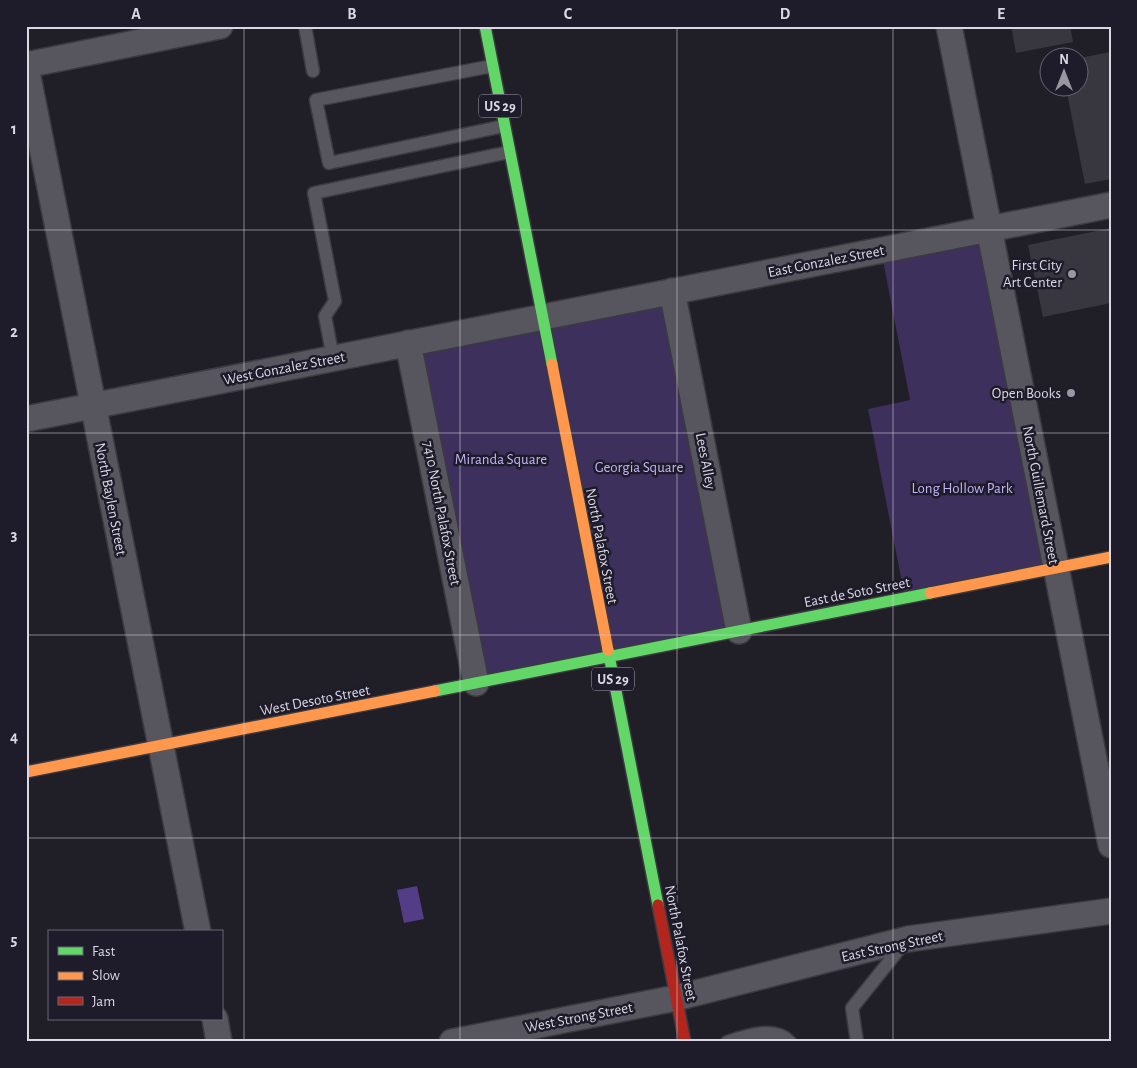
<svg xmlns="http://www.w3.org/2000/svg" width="1137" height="1068" font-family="'Alegreya Sans',sans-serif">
  <rect width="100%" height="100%" fill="#201e26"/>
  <path fill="#3d305d" d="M 989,229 L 1056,568 L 905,598 L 868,409 L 910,400 L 881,250 Z
    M 672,291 L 739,631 L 476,683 L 408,343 Z"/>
  <path fill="#533d87" d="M 417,886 L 424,919 L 404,923 L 397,890 Z"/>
  <path fill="#38363e" d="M 1011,26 L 1070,26 L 1073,42 L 1016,53 Z
    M 1110,52 L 1111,179 L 1085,184 L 1066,88 L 1080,88 L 1080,58 Z
    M 1111,228 L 1111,303 L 1043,317 L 1028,245 Z"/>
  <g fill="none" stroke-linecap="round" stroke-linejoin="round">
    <defs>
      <path id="lane" d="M 305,26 L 313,71
        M 492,66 L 316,100 L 329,163 L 504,126
        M 333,358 L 325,316 L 335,301 L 314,193 L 509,152
        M 727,1042 C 745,1036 775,1025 790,1042
        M 857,1042 L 852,1008 L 904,943"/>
      <path id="street" d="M 949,26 L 1111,845
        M 26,65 L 220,26
        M 26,67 L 198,932
        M 672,291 L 739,631
        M 408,343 L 476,683
        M 26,419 L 1111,205
        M 215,1019 L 219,1042
        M 452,1042 L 676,998 L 908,939 L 1111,911"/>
      <path id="fast" d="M 485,26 L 552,364
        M 608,650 L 658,905
        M 435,691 L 930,593"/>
      <path id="slow" d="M 552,364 L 608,650
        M 930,593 L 1111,557
        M 26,772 L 435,691"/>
      <path id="jam" d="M 658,905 L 685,1042"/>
    </defs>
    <use href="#lane" stroke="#3c3a41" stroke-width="15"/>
    <use href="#street" stroke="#3c3a41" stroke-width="28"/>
    <use href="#fast" stroke="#3c3a41" stroke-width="14"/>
    <use href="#slow" stroke="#3c3a41" stroke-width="14"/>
    <use href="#jam" stroke="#3c3a41" stroke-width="14"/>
    <use href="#lane" stroke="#57555d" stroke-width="12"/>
    <use href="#street" stroke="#57555d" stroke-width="25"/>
    <use href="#fast" stroke="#63d668" stroke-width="11"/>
    <use href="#slow" stroke="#ff974d" stroke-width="11"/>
    <use href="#jam" stroke="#b3261e" stroke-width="11"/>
  </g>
  <path fill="none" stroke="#dad8e3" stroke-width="1" stroke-opacity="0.55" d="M 244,26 L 244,1042M 460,26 L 460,1042M 677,26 L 677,1042M 893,26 L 893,1042M 26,230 L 1111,230M 26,433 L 1111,433M 26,635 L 1111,635M 26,838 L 1111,838"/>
  <g fill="#9997a1" stroke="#1e1b2a" stroke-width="2">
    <circle cx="1072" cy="274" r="5"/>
    <circle cx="1071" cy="393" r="5"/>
  </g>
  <g text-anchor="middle" stroke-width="5" stroke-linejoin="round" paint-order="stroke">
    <g fill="#1e1b2a" stroke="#a29fac" stroke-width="1">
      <rect x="479" y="94.5" width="42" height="23" rx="4"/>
      <rect x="592" y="667.5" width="42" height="23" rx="4"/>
    </g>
    <g font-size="14" font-weight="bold" fill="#dad8e3">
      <text x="500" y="111">US 29</text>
      <text x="613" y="684">US 29</text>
    </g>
    <g font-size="15" fill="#dad8e3" stroke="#1e1b2a">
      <text transform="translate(826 261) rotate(-11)" y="5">East Gonzalez Street</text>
      <text transform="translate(284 368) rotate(-11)" y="5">West Gonzalez Street</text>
      <text transform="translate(706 461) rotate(79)" y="5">Lees Alley</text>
      <text transform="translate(1041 495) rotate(79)" y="5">North Guillemard Street</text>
      <text transform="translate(111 499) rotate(79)" y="5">North Baylen Street</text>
      <text transform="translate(442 513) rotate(79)" y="5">7410 North Palafox Street</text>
      <text transform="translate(602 546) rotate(79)" y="5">North Palafox Street</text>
      <text transform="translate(857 592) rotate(-11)" y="5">East de Soto Street</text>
      <text transform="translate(315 700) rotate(-11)" y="5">West Desoto Street</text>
      <text transform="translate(681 943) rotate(79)" y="5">North Palafox Street</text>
      <text transform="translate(892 946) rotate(-12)" y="5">East Strong Street</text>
      <text transform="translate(579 1017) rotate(-11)" y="5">West Strong Street</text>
    </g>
    <g font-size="15" fill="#dad8e3" stroke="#1e1b2a" text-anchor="end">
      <text x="1062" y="270">First City<tspan x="1062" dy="17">Art Center</tspan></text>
      <text x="1061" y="398">Open Books</text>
    </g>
    <g font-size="15" fill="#c3b4f7" stroke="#1e1b2a">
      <text x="501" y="464">Miranda Square</text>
      <text x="639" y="472">Georgia Square</text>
      <text x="962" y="493">Long Hollow Park</text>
    </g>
  </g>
  <rect width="1137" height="1068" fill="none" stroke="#1e1b2a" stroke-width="55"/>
  <rect x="48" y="930" width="175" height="90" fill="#1e1b2a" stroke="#696774"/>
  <rect x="58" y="947" width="25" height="8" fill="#63d668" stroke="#696774"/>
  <text x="92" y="956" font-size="15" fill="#dad8e3">Fast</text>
  <rect x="58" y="972" width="25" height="8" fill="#ff974d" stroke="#696774"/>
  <text x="92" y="980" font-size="15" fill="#dad8e3">Slow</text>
  <rect x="58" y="997" width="25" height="8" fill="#b3261e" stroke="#696774"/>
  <text x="92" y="1006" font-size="15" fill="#dad8e3">Jam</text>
  <g transform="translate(1064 72)"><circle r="24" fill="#1e1b2a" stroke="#696774"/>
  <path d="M0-4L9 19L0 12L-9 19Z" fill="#9997a1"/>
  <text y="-8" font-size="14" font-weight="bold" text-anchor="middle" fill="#dad8e3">N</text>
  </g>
  <rect x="28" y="28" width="1082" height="1012" fill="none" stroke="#dad8e3" stroke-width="2"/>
  <g font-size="16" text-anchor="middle" font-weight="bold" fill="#dad8e3">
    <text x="136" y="19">A</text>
    <text x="352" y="19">B</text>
    <text x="568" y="19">C</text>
    <text x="785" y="19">D</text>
    <text x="1001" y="19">E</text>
    <text x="14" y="134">1</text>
    <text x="14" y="337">2</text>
    <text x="14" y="540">3</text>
    <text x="14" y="742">4</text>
    <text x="14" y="945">5</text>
  </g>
</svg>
